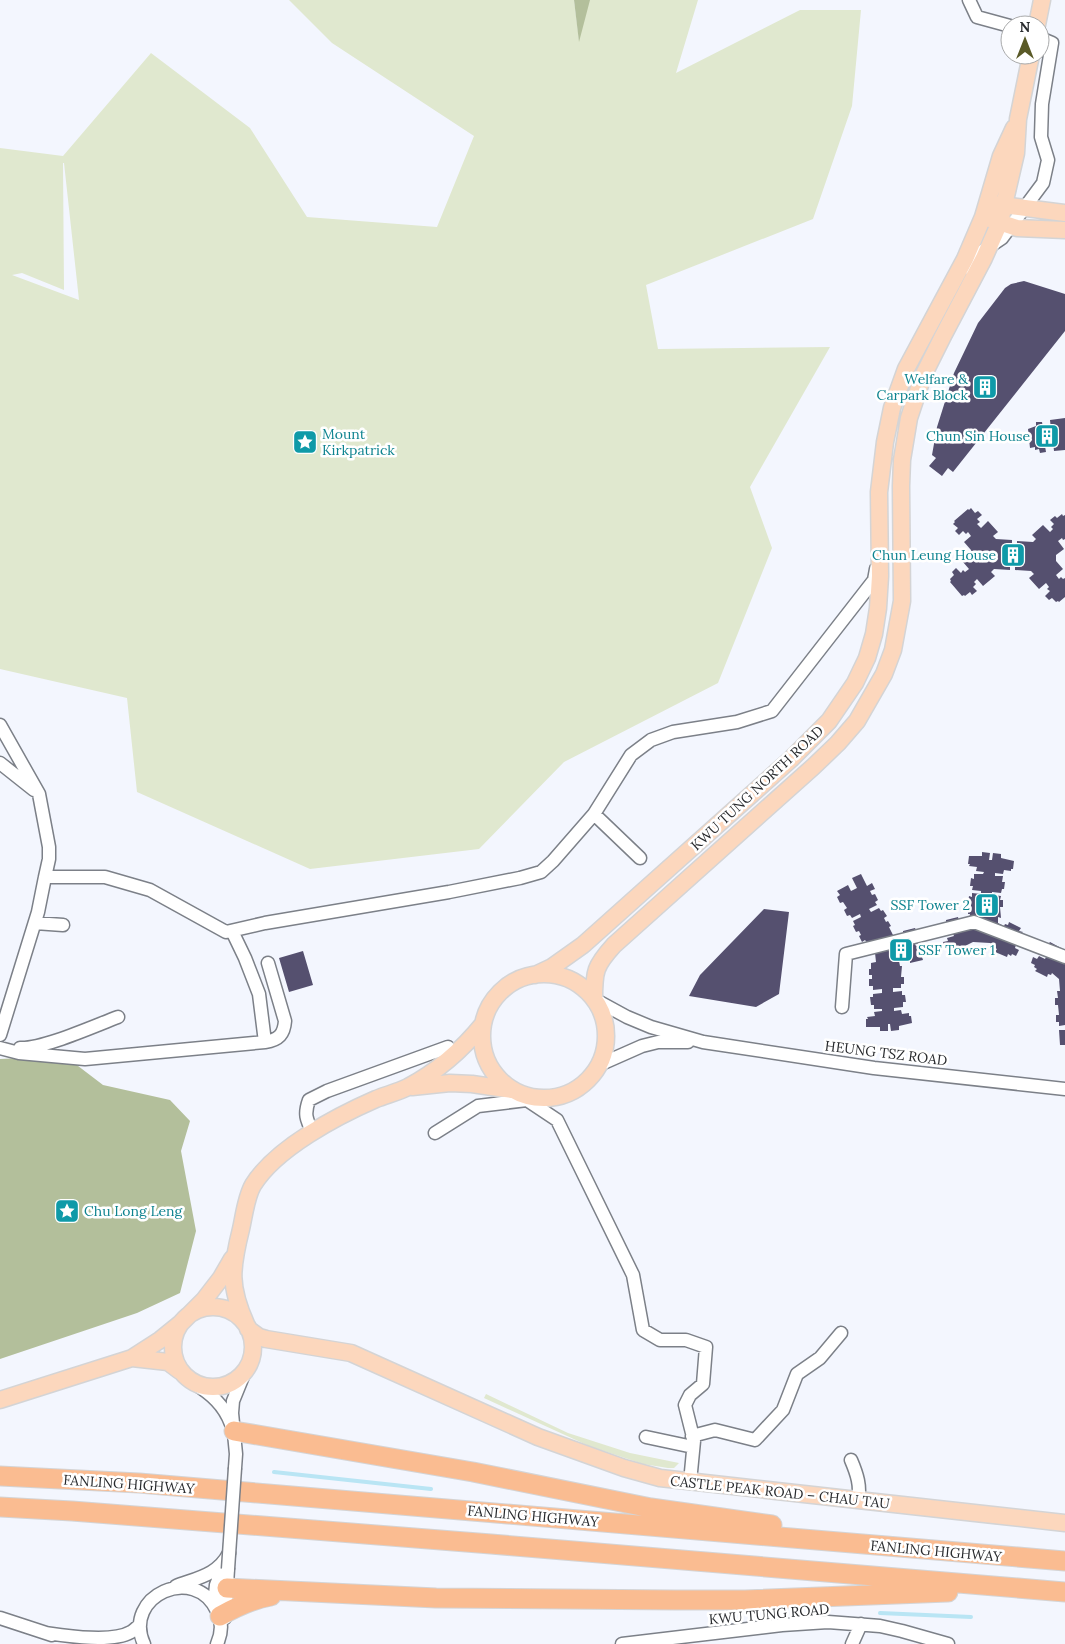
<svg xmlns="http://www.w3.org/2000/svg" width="1065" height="1644" font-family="Lora,serif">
  <rect width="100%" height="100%" fill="#f3f6fe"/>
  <path fill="#e0e8cf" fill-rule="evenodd" d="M 289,0 L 574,0 L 579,40 L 588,0 L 698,0 L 676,73 L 800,10 L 861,10 L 852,106 L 813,219 L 646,285 L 658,349 L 830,347 L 750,487 L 772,548 L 718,683 L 564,762 L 479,849 L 310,869 L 137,792 L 127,698 L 0,669 L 0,148 L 63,156 L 151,53 L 250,128 L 307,217 L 437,227 L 474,136 L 332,43 ZM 63,163 L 64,163 L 79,300 L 12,275 L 22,273 L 64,290 Z
    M 486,1394 L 568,1433 L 630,1453 L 679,1463 L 674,1468 L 668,1468 L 643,1464 L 589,1446 L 484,1398 Z"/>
  <path fill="#b3bf9b" d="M 574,0 L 590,0 L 579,42 Z
    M 65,1056 L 103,1085 L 170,1100 L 190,1121 L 181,1151 L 196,1231 L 180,1293 L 137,1313 L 0,1359 L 0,1059 Z"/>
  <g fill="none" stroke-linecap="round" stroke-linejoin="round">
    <path stroke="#b9e5f4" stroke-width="4" d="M 274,1472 L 431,1489
      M 880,1613 L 971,1617"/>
  </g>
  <path fill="#55506f" d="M 1024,281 L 1065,294 L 1065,331 L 953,472 L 948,468 L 942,476 L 929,466 L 936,458 L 932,455 L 937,427 L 954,373 L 978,323 L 1005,288 L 1011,284 Z
    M 1065,418 L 1065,450 L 1054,451 L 1053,442 L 1048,443 L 1048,445 L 1045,446 L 1046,452 L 1040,453 L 1039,449 L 1035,450 L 1035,447 L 1030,448 L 1028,429 L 1036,426 L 1036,422 L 1042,422 L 1043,428 L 1046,427 L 1047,430 L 1051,430 L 1050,420 Z
    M 971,508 L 975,513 L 978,511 L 982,515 L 977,519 L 980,522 L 977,524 L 981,528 L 988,521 L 998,532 L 993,536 L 996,539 L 1012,540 L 1012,548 L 1017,548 L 1017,541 L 1033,542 L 1036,539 L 1032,535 L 1043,525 L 1050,532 L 1053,529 L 1051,527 L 1054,524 L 1050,520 L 1055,516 L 1057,518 L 1062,514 L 1063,516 L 1065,515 L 1065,539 L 1063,540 L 1062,538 L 1058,541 L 1064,549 L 1056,555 L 1056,561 L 1063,569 L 1056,575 L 1059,579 L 1061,577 L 1063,579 L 1065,578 L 1065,597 L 1059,602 L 1058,601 L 1056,602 L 1052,598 L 1049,600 L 1045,596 L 1050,591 L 1047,589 L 1049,587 L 1046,583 L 1039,589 L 1029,578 L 1034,574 L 1031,571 L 1015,570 L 1015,563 L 1010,563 L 1010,570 L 994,569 L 991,572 L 995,576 L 983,586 L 977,579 L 974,582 L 976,584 L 973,587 L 977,591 L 972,595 L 970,592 L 965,596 L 964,595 L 962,596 L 950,582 L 951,581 L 950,579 L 954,575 L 952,572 L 956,568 L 961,573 L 963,570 L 965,572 L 969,569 L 963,562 L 971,555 L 971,550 L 964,542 L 971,536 L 968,532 L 966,534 L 963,531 L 959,535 L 955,531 L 958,528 L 953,524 L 955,522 L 954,521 L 968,509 L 969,510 Z
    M 982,852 L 990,853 L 989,860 L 992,860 L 993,853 L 1001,854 L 1001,858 L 1014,861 L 1013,869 L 1011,869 L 1011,871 L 1004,870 L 1003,874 L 995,873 L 995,876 L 1003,876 L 1002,882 L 1005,882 L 1004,889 L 1002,889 L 1001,893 L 992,892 L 992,895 L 1001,896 L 1000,900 L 1003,900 L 1003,907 L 1000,907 L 1001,918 L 998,917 L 998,923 L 1004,926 L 1005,924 L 1008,925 L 1009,922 L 1021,928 L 1019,931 L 1023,932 L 1010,942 L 1016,945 L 1015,948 L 1019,950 L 1016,956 L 1012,954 L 1011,956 L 1008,954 L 1007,957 L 995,952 L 997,949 L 993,947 L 994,945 L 990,943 L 973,942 L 965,946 L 966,949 L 954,952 L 953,949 L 945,948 L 943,942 L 948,941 L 947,938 L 954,936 L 953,934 L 946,936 L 946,920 L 958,917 L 959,921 L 969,920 L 970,914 L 968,914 L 968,908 L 971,908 L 971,904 L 968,904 L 969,896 L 972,897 L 972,893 L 981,894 L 981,891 L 972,890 L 973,886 L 970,886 L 971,878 L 974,879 L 974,874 L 983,874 L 984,872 L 976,871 L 977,867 L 969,866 L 970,864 L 968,864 L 969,856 L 982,856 Z
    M 861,874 L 867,886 L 872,883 L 875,889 L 870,891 L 872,895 L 875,894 L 878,900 L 875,902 L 877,905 L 869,909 L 871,912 L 879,908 L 881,911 L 883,910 L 887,916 L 884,918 L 886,922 L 888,921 L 891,926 L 889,927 L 894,937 L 903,935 L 903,931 L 915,928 L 922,942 L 915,944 L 916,946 L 923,945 L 923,948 L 928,946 L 929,953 L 925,954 L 925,956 L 922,957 L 923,960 L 910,963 L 910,960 L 901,960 L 900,957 L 893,959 L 893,962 L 899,961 L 900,966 L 902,966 L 901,977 L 904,977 L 904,984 L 901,984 L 901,988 L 893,988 L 893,992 L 902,991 L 902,995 L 905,995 L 906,1002 L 903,1002 L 903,1007 L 894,1008 L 894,1011 L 901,1010 L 902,1014 L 909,1013 L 909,1016 L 911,1016 L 912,1023 L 899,1026 L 899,1030 L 891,1031 L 890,1024 L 888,1024 L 888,1031 L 880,1031 L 880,1027 L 866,1027 L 866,1019 L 868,1019 L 867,1017 L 875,1016 L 874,1012 L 882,1011 L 882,1009 L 874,1009 L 874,1005 L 871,1005 L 870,997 L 873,997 L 873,994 L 882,993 L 882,989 L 873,990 L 873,986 L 869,986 L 869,979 L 872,979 L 872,975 L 869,975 L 869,969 L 871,969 L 871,963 L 876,962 L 875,953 L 865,940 L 862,942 L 859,936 L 861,935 L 859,931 L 856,932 L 853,926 L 855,925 L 853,921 L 861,917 L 860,914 L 852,918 L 850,915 L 847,916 L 844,910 L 847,908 L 843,902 L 840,903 L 837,897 L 840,895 L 837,891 L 848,885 L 851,891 L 857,888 L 852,878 Z
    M 764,909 L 789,912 L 779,994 L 756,1007 L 689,996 L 700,975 Z
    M 1050,942 L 1061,948 L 1060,950 L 1065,956 L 1065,1025 L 1059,1026 L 1059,1022 L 1056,1022 L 1056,1015 L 1059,1015 L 1058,1005 L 1055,1005 L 1055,998 L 1058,998 L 1057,991 L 1060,991 L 1059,979 L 1052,973 L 1051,975 L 1048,974 L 1047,977 L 1035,971 L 1037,969 L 1034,967 L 1035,965 L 1031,963 L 1033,957 L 1037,959 L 1039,956 L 1045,959 L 1046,957 L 1040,954 Z
    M 303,951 L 313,985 L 289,992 L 279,958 Z
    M 1059,1030 L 1065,1030 L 1065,1045 L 1060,1045 Z"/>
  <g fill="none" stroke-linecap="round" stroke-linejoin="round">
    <defs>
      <path id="minor" d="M 969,0 L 977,17 L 1010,26
        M 964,268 L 971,259 L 1002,238 L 1043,183 L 1048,160 L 1041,137 L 1042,104 L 1052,43 L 1040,38
        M 0,725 L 39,794 L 49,847 L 49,859 L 45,877 L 105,877 L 150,890 L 226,932 L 265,923 L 449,892 L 520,878 L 541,872 L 553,861 L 594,814 L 631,755 L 651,740 L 673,732 L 737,722 L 772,711 L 874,580 L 876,569
        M 0,763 L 34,790
        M 594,814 L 640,858
        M 35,923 L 63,925
        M 594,999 L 627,1017 L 651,1027 L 703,1042 L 874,1068 L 1065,1089
        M 842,1007 L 846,954 L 974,922 L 1065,957
        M 0,1035 L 38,912 L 45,877
        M 265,1042 C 279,1040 284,1034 285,1021 L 268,963
        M 0,1048 L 19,1053 L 85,1059 L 265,1042 L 259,994 L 245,958 L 232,931
        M 20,1048 C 43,1049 94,1026 118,1017
        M 599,1065 L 642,1046 L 658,1042 L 688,1042
        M 313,1133 C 306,1119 304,1114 309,1100 L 327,1091 L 448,1047
        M 435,1133 L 478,1106 L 527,1100 L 557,1120 L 633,1275 L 643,1330 L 660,1340 L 686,1340 L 706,1347 L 703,1384 L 690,1395 L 685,1405 L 694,1441 L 690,1482
        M 195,1384 C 211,1394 224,1405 231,1424
        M 692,1436 L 715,1430 L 755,1440 L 783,1410 L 797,1374 L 820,1358 L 841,1333
        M 646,1437 L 693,1447
        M 851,1460 C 857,1474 861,1486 858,1501
        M 235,1468 L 236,1454 L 232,1413 L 233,1401 L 244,1374
        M 176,1586 C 197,1578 218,1575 229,1553
        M 214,1604 L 216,1585 L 224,1565
        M 0,1618 L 52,1635
        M 225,1618 L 228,1569
        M 46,1633 C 67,1636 112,1643 131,1632 C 134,1630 137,1627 140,1625
        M 144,1644 C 122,1596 195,1563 217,1611 C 222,1621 222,1633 217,1644
        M 622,1644 L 782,1625 L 828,1622 L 880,1626 L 902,1631 L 948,1644
        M 852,1644 L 861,1624"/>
      <path id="major" d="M 1037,25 L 1042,0
        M 994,204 L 1065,213
        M 990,219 L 1017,228 L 1065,230
        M482 1036a62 62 0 1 1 124 0a62 62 0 1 1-124 0Z
        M 535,975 L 552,967 L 583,945 L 791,759 L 829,721 L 855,683 L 867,658 L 874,634 L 878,608 L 880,576 L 879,492 L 885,442 L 892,408 L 906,369 L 965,259 L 983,217 L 1001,156 L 1014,128
        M 594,999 C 594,971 595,966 614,945 L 813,767 L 838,743 L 857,721 L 884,674 L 893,650 L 902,601 L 901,486 L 902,460 L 909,418 L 923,376 L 943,336 L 984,258 L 1000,222 L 1016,153 L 1018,119 L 1031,55
        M 412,1087 L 450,1083 L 472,1084 L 512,1090
        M173 1347a40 40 0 1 1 80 0a40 40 0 1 1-80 0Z
        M 246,1324 C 229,1286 231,1269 241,1229 C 244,1216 246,1197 253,1185 C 276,1148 337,1116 376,1099 C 386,1095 398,1092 408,1087 C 438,1071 462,1050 483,1024
        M 248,1329 L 259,1337 L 266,1339 L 351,1353 L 538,1437 L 624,1468 L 660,1478 L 1065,1523
        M 132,1358 L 168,1362 L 180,1371
        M 0,1400 L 132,1358 L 160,1340 L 181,1323 L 204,1300 L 221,1278 L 232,1259"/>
      <path id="highway" d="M 234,1431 L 473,1472 L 651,1508 L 772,1525
        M 0,1476 L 139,1483 L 1065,1561
        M 0,1507 L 72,1511 L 491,1544 L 1065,1592
        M 227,1588 L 436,1598 L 676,1600 L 745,1600 L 948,1592
        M 220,1616 C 236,1607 252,1599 271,1596"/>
    </defs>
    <use href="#minor" stroke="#7c8088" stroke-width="15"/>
    <use href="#major" stroke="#d4d4d5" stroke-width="19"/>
    <use href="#highway" stroke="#d4d4d5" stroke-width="21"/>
    <use href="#minor" stroke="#fff" stroke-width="12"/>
    <use href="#major" stroke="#fcd7bd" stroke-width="16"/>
    <use href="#highway" stroke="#fabc91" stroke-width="19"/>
    <defs>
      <path id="minor-bridge" d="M 228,1569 L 235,1468"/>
    </defs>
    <use href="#minor-bridge" stroke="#7c8088" stroke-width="15" stroke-linecap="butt"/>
    <use href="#minor-bridge" stroke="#fff" stroke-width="12"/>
  </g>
  <defs>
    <symbol id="building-square" viewBox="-11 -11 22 22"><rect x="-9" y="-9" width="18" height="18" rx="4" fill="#0f9aa8" stroke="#fff"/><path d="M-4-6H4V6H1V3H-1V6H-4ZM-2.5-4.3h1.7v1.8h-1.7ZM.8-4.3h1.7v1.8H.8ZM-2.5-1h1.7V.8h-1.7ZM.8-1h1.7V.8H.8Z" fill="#fff"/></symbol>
    <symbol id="sight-square" viewBox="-11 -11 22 22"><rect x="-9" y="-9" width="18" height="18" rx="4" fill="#0f9aa8" stroke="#fff"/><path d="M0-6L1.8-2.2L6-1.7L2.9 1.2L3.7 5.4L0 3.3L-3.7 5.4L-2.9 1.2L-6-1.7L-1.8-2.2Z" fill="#fff"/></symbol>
  </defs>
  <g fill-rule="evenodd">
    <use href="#building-square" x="971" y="373" width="28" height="28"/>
    <use href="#building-square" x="1033" y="422" width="28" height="28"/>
    <use href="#sight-square" x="291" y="428" width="28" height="28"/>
    <use href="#building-square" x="999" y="541" width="28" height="28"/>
    <use href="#building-square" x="973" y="891" width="28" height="28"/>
    <use href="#building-square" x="887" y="936" width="28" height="28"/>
    <use href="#sight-square" x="53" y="1197" width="28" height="28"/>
  </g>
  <g text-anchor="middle" stroke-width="5" stroke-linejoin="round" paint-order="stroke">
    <g font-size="14" fill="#0d838f" stroke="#fff" text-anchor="end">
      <text x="968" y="384">Welfare &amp;<tspan x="968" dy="16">Carpark Block</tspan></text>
      <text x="322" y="439" text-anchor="start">Mount<tspan x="322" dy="16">Kirkpatrick</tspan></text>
      <text x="1030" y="441">Chun Sin House</text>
      <text x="996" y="560">Chun Leung House</text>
      <text x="970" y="910">SSF Tower 2</text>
      <text x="918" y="955" text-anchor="start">SSF Tower 1</text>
      <text x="84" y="1216" text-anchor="start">Chu Long Leng</text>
    </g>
    <g font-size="14" fill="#282a2d" stroke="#fff">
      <text transform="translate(757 788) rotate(-43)" y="5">KWU TUNG NORTH ROAD</text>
      <text transform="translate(886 1053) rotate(7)" y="5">HEUNG TSZ ROAD</text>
      <text transform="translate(129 1484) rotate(4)" y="5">FANLING HIGHWAY</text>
      <text transform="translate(780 1492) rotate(6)" y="5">CASTLE PEAK ROAD – CHAU TAU</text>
      <text transform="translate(533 1516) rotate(5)" y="5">FANLING HIGHWAY</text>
      <text transform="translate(936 1551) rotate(5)" y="5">FANLING HIGHWAY</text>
      <text transform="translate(769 1614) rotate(-5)" y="5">KWU TUNG ROAD</text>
    </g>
  </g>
  <g transform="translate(1025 40)"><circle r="24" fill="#ffffff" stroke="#a9aaab"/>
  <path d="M0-4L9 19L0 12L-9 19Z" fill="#5a5a27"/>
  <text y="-8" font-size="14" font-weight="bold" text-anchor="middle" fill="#282a2d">N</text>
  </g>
</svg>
